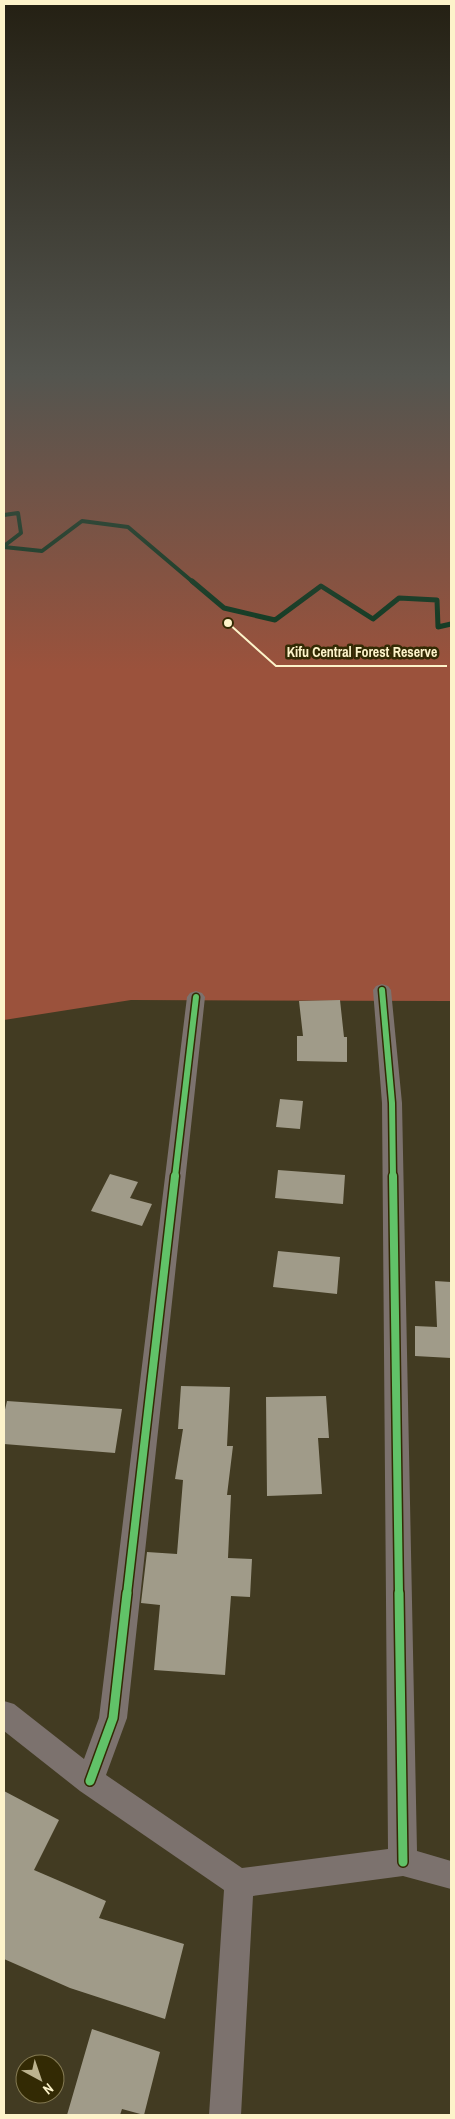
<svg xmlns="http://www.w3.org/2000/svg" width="455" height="2119" font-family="'Archivo Narrow',sans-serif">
  <rect width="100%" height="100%" fill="#423b22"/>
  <path fill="#9b523c" d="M 4,373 L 451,374 L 451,1001 L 131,1000 L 4,1020 Z"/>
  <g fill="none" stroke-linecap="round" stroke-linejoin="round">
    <path stroke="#0b381e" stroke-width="4" d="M 4,515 L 18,513 L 21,533 L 4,546
      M 4,547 L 42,551 L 82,521 L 128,527 L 194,583"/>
    <path stroke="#0b381e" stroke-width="5" d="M 192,581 L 224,608 L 275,620 L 321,586 L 373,619 L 399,598 L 437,600 L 438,627 L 451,624"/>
  </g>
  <path fill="#a09b89" d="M 340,1000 L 344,1037 L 347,1037 L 347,1062 L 297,1061 L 297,1036 L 303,1036 L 299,1001 Z
    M 280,1099 L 303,1101 L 300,1129 L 276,1127 Z
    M 278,1170 L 345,1175 L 343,1204 L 275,1198 Z
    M 110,1174 L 138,1182 L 130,1198 L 152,1204 L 142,1226 L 91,1211 Z
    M 278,1251 L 340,1257 L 337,1294 L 273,1287 Z
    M 435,1281 L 451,1282 L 451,1358 L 415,1356 L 415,1326 L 437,1327 Z
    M 181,1386 L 230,1387 L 227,1446 L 233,1446 L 227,1495 L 231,1495 L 228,1558 L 252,1559 L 250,1597 L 231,1596 L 225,1675 L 154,1670 L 160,1605 L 141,1603 L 147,1552 L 177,1554 L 183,1480 L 175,1479 L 183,1429 L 178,1429 Z
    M 326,1396 L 329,1438 L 318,1438 L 322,1494 L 267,1496 L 266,1397 Z
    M 7,1401 L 122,1409 L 115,1453 L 4,1444 L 4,1414 Z
    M 4,1791 L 59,1820 L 34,1870 L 106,1901 L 99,1918 L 184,1944 L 165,2019 L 70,1988 L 4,1959 Z
    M 92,2029 L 160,2052 L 144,2115 L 122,2109 L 120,2115 L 67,2115 Z"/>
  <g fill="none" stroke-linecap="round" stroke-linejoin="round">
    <path fill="#7c726e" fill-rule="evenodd" d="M 382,984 L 388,986 L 391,990 L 402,1103 L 417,1851 L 451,1861 L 451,1889 L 403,1876 L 253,1896 L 241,2115 L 209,2115 L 224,1890 L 80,1791 L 4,1731 L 4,1701 L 14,1704 L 84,1759 L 99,1718 L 187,997 L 190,993 L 196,991 L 202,993 L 205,997 L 127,1718 L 106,1775 L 242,1868 L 388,1849 L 382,1103 L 373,990 L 376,986 Z"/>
    <defs>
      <path id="cycleway-far2" d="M 382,990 L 392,1103 L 393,1177
        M 175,1177 L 196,997"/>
      <path id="cycleway-far1" d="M 393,1176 L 399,1594
        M 127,1594 L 175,1176"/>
      <path id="cycleway" d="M 399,1593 L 403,1862
        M 90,1781 L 113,1718 L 127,1593"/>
    </defs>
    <use href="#cycleway-far2" stroke="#332a04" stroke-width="9"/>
    <use href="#cycleway-far1" stroke="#332a04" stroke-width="11"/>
    <use href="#cycleway" stroke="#332a04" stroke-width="12"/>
    <use href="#cycleway-far2" stroke="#61c268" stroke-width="6"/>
    <use href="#cycleway-far1" stroke="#61c268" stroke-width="8"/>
    <use href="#cycleway" stroke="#61c268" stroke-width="9"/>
  </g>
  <linearGradient id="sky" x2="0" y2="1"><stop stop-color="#242013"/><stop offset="0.56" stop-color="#54554f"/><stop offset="1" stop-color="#54554f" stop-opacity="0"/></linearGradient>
  <rect width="455" height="670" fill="url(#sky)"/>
  <path fill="none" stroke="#fdf3ca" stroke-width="2" d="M228 623L276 666H447"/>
  <circle fill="#fdf3ca" stroke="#332a04" stroke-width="2" cx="228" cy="623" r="5"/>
  <g font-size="14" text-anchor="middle" font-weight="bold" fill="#fdf3ca" stroke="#332a04" stroke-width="5" stroke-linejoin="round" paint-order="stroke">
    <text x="362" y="657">Kifu Central Forest Reserve</text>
  </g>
  <rect width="455" height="2119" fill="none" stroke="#fdf3ca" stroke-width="10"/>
  <g transform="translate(40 2079) rotate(140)"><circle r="24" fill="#332a04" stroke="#847a53"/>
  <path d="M0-4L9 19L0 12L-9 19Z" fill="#bcb38f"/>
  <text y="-8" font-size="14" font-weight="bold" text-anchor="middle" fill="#fdf3ca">N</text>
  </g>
</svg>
